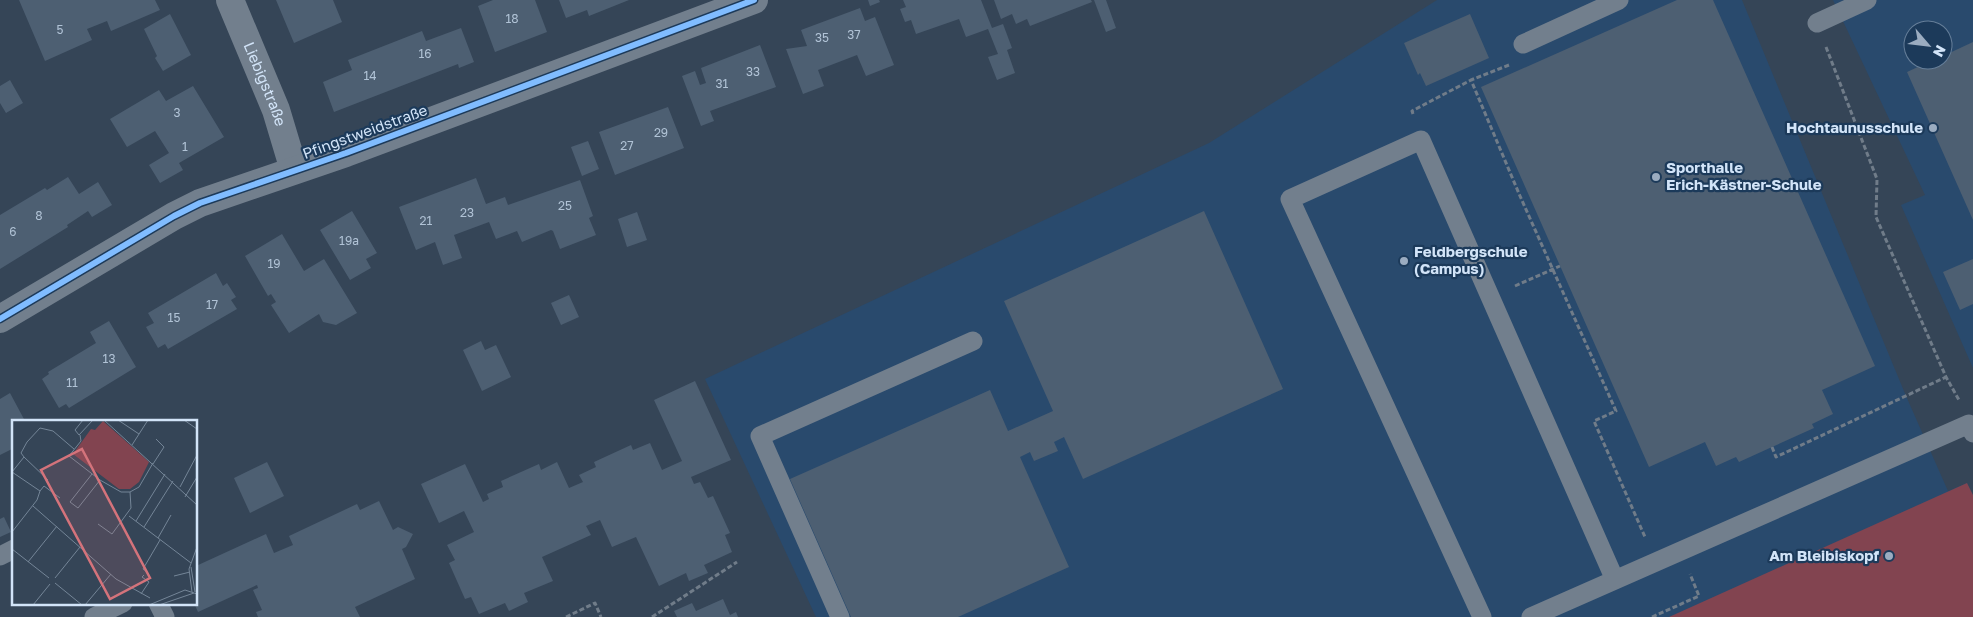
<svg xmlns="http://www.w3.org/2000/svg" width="1973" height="617" font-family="'Golos Text',sans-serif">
  <rect width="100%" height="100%" fill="#354557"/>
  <path fill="#294a6d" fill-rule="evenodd" d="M 1437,0 L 1742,0 L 1906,396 L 1948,491 L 1967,483 L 1973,495 L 1973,617 L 816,617 L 705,379 L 1209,143 Z
    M 1833,0 L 1973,0 L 1973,368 L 1901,205 L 1925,195 ZM 1913,30 L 1943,30 L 1943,60 L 1913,60 Z"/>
  <path fill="#824450" d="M 1967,483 L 1973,495 L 1973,617 L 1669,617 Z"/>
  <path fill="#4d5f72" d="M 19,0 L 155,0 L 160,10 L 111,31 L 107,21 L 87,29 L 92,40 L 45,61 Z
    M 276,0 L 333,0 L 342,22 L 294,43 Z
    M 493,0 L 535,0 L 547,32 L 495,52 L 478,6 Z
    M 559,0 L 629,0 L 589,16 L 587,10 L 566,18 Z
    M 868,0 L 879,0 L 880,2 L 870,6 Z
    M 903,0 L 981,0 L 992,28 L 1003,24 L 1012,48 L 1007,50 L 1015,73 L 997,80 L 988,57 L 998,54 L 988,29 L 966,37 L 959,19 L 916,34 L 911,20 L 905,22 L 900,9 L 906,7 Z
    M 994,0 L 1091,0 L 1092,2 L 1030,26 L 1027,19 L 1016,24 L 1012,14 L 1001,19 Z
    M 1094,0 L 1106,0 L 1116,28 L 1106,32 Z
    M 1677,0 L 1713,0 L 1875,366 L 1822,390 L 1833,414 L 1812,424 L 1814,428 L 1772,447 L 1739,462 L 1736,457 L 1716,466 L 1705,442 L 1649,467 L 1481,87 Z
    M 860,8 L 865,21 L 875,17 L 894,65 L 866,76 L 857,55 L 818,70 L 824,86 L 803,94 L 786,49 L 807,46 L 801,30 Z
    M 170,14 L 191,55 L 163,71 L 155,58 L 157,56 L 144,29 Z
    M 1470,14 L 1489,58 L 1426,86 L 1420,73 L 1418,75 L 1404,43 Z
    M 461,28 L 474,62 L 459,68 L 458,64 L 334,112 L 323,82 L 352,70 L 348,60 L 422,31 L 426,41 Z
    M 1973,42 L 1973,220 L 1907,72 L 1933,60 L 1943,60 L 1943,56 Z
    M 760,45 L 776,87 L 710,111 L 714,121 L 701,126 L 682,76 L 695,71 L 700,85 L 706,83 L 701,68 Z
    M 10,80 L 23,103 L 6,113 L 0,103 L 0,86 Z
    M 193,86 L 224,137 L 179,163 L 183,170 L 160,183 L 149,165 L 169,153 L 155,131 L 127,147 L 110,119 L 159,90 L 166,101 Z
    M 668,107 L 684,148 L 615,175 L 599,132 Z
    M 588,141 L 599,169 L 582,176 L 571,147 Z
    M 68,177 L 79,194 L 98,182 L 112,205 L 92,217 L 88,211 L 67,225 L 68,227 L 0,269 L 0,215 L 45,188 L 47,190 Z
    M 476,178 L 486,204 L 505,197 L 508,205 L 580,180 L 593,216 L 589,218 L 596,235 L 560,249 L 553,231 L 551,230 L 522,242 L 517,231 L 496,239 L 489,222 L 454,235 L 462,258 L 443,265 L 435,242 L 416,250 L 399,207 Z
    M 352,211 L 377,253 L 366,259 L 371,268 L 350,280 L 320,230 Z
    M 1204,211 L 1283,389 L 1083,479 L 1064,437 L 1054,442 L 1058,451 L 1034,461 L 1030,452 L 1020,457 L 1069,567 L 958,617 L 851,617 L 790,479 L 990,390 L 1008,431 L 1053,411 L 1004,301 Z
    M 637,212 L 647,240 L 627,247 L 618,219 Z
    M 282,234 L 304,271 L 324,259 L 357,313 L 336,325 L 323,322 L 319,314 L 289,333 L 271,305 L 276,302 L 271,294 L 268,296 L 245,256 Z
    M 1973,259 L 1973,304 L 1960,310 L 1943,272 Z
    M 216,273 L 223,286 L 227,283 L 236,297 L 231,300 L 237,309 L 168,349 L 165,344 L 158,348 L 146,327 L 154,323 L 148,313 Z
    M 569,295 L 579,317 L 561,325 L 551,303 Z
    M 109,321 L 136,367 L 69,408 L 66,404 L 59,408 L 42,379 L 49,374 L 48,372 L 96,343 L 90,332 Z
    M 481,341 L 485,350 L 496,345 L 511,377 L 482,391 L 463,350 Z
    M 695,381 L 731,460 L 691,477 L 694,484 L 700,482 L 708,498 L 713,496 L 730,533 L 725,535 L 732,552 L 704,565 L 708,573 L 689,581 L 686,573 L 659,586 L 636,537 L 612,547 L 600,520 L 586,526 L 591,535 L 542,557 L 553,581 L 524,593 L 528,602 L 509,611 L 505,603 L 479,614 L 471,597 L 465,599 L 449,563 L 455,560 L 447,545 L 474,532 L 464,511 L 439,523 L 421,484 L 465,464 L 483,502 L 489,499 L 487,494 L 503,487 L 501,481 L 539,464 L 541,470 L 557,462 L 569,488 L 583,482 L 579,475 L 596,467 L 594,462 L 631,445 L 633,450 L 650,443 L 662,470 L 682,461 L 654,400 Z
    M 10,393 L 25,421 L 14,421 L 14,448 L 0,455 L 0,399 Z
    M 267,462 L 284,496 L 250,513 L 234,478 Z
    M 379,501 L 393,530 L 398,527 L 413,534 L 406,547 L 402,549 L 415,579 L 355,607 L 360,617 L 258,617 L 256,612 L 262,610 L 253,590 L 258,588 L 257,585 L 198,612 L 194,603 L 196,603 L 196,566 L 266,534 L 274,553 L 293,545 L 289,536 L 357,504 L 360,510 Z
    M 4,517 L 11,532 L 0,537 L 0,519 Z
    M 723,599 L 730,615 L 736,612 L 738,617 L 677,617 L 674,611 L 692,603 L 696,611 Z"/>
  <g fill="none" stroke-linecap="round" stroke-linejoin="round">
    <path stroke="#707c89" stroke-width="3" stroke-dasharray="5 2.5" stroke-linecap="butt" d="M 1826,47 L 1877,179 L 1876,217 L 1946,377 L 1959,400
      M 1509,65 L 1471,80 L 1520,196 L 1616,411 L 1594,421 L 1645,537
      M 1413,114 L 1412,111 L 1471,80
      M 1515,286 L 1560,266
      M 1772,447 L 1776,457 L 1946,377
      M 566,617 L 595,603 L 601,617
      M 652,617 L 737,562
      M 1652,617 L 1699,596 L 1690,574"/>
    <path stroke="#727f8d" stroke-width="19" d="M 1817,23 L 1867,0
      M 1523,44 L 1619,0
      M 0,556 L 14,549
      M 158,603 L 165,617
      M 94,617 L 123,603
      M 840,617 L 760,436 L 973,341
      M 1482,617 L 1290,199 L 1421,140 L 1615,580
      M 1531,617 L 1969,424 L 1973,433"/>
    <g stroke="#727f8d" stroke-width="28">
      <path id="s1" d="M 230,0 L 276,110 L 294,170"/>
      <path d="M 0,319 L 174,216 L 200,203 L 346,153 L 754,0"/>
    </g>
    <defs>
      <path id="cycleway" d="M 0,319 L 174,216 L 200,203 L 346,153 L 754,0"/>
    </defs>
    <use href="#cycleway" stroke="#1c3a5a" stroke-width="9"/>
    <use href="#cycleway" stroke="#80bcff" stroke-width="6"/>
  </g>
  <g fill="#9bacc0" stroke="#1c3a5a" stroke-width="2">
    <circle cx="1933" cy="128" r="5"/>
    <circle cx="1656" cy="177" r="5"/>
    <circle cx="1404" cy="261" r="5"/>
    <circle cx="1889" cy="556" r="5"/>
  </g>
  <g text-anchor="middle" stroke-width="4.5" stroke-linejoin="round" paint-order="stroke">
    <g font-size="12" fill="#b1c3d6">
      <text x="512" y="23">18</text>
      <text x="60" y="34">5</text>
      <text x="854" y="39">37</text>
      <text x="822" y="42">35</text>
      <text x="425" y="58">16</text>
      <text x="753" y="76">33</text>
      <text x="370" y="80">14</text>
      <text x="722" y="88">31</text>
      <text x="177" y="117">3</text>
      <text x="661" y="137">29</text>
      <text x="627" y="150">27</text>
      <text x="185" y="151">1</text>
      <text x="565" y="210">25</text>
      <text x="467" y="217">23</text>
      <text x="39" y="220">8</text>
      <text x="426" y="225">21</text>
      <text x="13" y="236">6</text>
      <text x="349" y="245">19a</text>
      <text x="274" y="268">19</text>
      <text x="212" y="309">17</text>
      <text x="174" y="322">15</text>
      <text x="109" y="363">13</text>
      <text x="72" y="387">11</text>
    </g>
    <g font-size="15" fill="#d2e4f8" stroke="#1c3a5a">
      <text dy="5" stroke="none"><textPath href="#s1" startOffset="91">Liebigstraße</textPath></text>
      <text transform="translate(365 132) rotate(-20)" y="5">Pfingstweidstraße</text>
    </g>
    <g font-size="15" font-weight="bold" fill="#d2e4f8" stroke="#1c3a5a" text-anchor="end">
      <text x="1923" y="133">Hochtaunusschule</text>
      <text x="1666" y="173" text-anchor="start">Sporthalle<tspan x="1666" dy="17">Erich-Kästner-Schule</tspan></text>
      <text x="1414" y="257" text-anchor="start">Feldbergschule<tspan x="1414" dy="17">(Campus)</tspan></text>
      <text x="1879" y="561">Am Bleibiskopf</text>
    </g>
  </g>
  <g transform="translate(12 420)">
    <rect width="185" height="185" fill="#354557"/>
    <path d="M 91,1 L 137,42 L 127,62 L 118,69 L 107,69 L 61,34 L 79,9 L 83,10 Z" fill="#824450"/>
    <path fill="none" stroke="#748597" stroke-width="1" d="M 71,0 L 63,10 L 67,15 L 81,0M 92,0 L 185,85M 106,0 L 127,14M 172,0 L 185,9M 68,15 L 69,21 L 57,36 L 88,60 L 66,88 L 58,82 L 80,54M 120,25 L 136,0M 12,37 L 36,60M 141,44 L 152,27 L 144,19M 0,52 L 12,37 L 9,33 L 15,22 L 28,8 L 41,11 L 62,29M 0,52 L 28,71M 88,60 L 109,72 L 118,72 L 127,67 L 141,43M 168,67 L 185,35M 28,71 L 32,66 L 48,78M 173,77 L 185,57M 21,86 L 104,159 L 138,178M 117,96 L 179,143M 124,101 L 153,54M 86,104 L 100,114 L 119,88 L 118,72M 132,107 L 161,61M 0,112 L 25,80 L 28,71M 146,118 L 159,95M 0,129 L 37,158M 16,142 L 45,106M 179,147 L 183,172M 135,152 L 131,149 L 148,120M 162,156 L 178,152M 43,158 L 68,127M 43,163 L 70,185M 180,172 L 177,149 L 185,127M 129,174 L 137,162 L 130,157 L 132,155M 21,185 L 38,164M 73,185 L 99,154M 137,185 L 173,170 L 185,174M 147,185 L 182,173"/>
    <path fill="#d4737b" fill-opacity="0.15" stroke="#d4737b" stroke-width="2.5" d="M 70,29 L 138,158 L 98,179 L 29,50 Z"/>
    <rect width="185" height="185" fill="none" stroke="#d2e4f8" stroke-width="2.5"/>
  </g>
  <g transform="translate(1928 45) rotate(118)"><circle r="24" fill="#1c3a5a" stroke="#657e99"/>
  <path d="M0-4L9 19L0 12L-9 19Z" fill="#9bacc0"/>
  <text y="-8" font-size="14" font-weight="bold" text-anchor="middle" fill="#d2e4f8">N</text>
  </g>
</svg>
